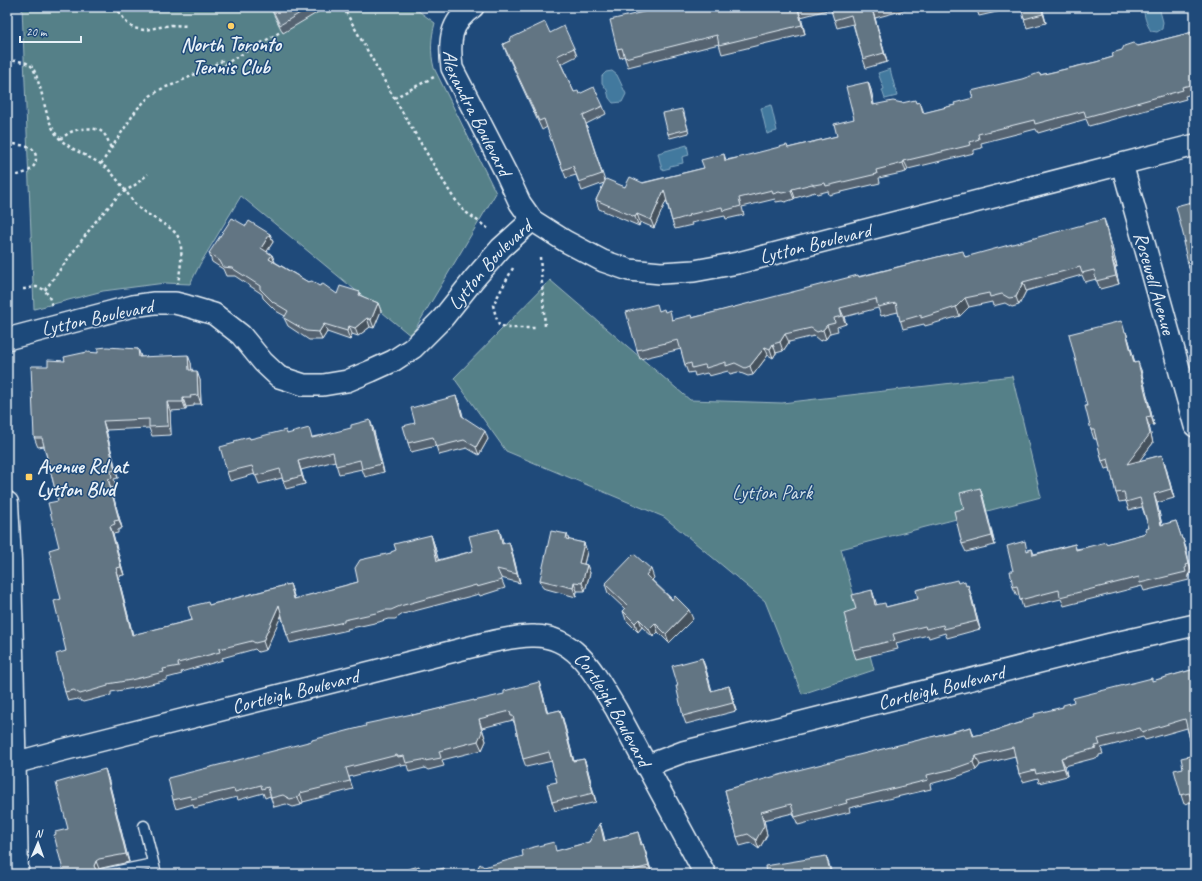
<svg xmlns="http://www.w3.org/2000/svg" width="1202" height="881" font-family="Caveat,sans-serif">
  <rect width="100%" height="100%" fill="#1f4a7a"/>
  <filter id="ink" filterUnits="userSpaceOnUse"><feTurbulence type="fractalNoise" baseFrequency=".025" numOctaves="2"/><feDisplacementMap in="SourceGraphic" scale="8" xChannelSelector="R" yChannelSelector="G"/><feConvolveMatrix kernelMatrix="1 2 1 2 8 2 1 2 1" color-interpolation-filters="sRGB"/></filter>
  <g filter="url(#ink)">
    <path fill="#548088" stroke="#9eb8c0" d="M 22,7 L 413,7 L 435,23 C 431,38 430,52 434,68 L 496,193 L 411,336 L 241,196 L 200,264 L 190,284 L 165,283 L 103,291 L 34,309 Z
      M 550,280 L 690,400 L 782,403 L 1012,376 L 1041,497 L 841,549 L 874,670 L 802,694 L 765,601 L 664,517 L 506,451 L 454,378 Z"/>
    <path fill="#42799e" stroke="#84a9c2" d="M 1144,7 L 1159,7 L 1163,22 L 1162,29 L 1157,32 L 1151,31 C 1147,25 1143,15 1144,7 Z
      M 890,69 L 897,96 L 885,99 L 882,90 L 884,89 L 878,73 Z
      M 612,71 L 617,75 L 626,94 L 622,102 L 613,103 L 609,98 L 607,90 L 602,83 L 602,76 L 606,72 Z
      M 771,105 L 777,131 L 767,134 L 761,108 Z
      M 687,145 L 689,155 L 682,157 L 683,163 L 670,166 L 670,168 L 662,170 L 658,153 Z"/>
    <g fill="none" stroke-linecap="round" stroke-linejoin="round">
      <defs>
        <path id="service" d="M 144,826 L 156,874
          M 104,874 L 153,864"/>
        <g id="minor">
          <path id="s1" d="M 473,7 C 449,22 449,43 452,68 L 507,175 L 520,203 L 532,220 L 565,241 L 603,261 L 629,270 L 661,273 L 694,271 L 738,263 L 1195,145"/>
          <path d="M 1122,164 L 1195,426"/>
          <path id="s2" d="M 7,339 L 133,306 L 154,303 L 175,303 L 187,306 L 214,314 L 241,335 L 263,362 L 279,377 L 304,385 L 323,385 L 347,381 L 371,371 L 393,361 L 413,348 L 443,318 L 474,279 L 501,248 L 532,220"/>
          <path id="s3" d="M 7,765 L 55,752 L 486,643 C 501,640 519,635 535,636 C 578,637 596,677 616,709 L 705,874"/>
          <path d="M 646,766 L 683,752 L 1111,644 L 1195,625"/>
        </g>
        <path id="secondary" d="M 7,503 L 10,561 L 17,874"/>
      </defs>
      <use href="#service" stroke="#e8f1f8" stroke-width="13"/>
      <use href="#minor" stroke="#e8f1f8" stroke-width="24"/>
      <use href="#secondary" stroke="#e8f1f8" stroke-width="25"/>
      <path stroke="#e8f1f8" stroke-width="2.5" stroke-dasharray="3 3" stroke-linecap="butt" d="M 115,7 L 127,23 L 133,28 L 144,30 L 171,25 L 188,26
        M 343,7 L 394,98 L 451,194 L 463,210 L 490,230
        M 7,60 C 14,61 25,61 30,65 C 35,69 37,79 39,84 C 45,103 47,126 61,140 C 75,153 96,158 110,171 C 118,180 125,190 132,200 C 135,203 137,207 140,209 C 150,217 171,226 177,235 C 185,247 180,270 178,283
        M 394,98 L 434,77
        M 60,139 C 65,136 69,132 74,131 C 81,128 96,127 102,132 C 107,136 109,143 111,149
        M 14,144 C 18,145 25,145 30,147 C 38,152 38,164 30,170 C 26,173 20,174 15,176
        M 101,164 L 137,109 L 150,96 L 163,88 L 175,84 L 222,61 L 225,64 L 282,31
        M 540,257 L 545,326
        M 513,268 L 493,305 L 496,317 L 499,325 L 502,326 L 509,328 L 535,328
        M 23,289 C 27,289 32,287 36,287 C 47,288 50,298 52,307
        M 45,290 L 96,221 L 119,195 L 135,185 L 148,174"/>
      <use href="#service" stroke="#1f4a7a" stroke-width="10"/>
      <use href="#minor" stroke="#1f4a7a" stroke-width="21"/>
      <use href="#secondary" stroke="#1f4a7a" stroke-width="22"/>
    </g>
    <path fill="#546471" stroke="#e8f1f8" d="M 270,7 L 319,7 L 320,11 L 283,33 Z
      M 664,7 L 916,7 L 875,18 L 887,62 L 866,68 L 863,59 L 853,24 L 837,28 L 831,9 L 801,17 L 805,34 L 722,54 L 719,44 L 628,67 L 624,56 L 620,58 L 617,49 Z
      M 976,7 L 1019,7 L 979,16 Z
      M 1042,7 L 1046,23 L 1027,28 L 1024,19 Z
      M 1195,30 L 1195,93 L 1185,96 L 1186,99 L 1089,126 L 1086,119 L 1038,133 L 1036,129 L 981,143 L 982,148 L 974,150 L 974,153 L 908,169 L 906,172 L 879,178 L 880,183 L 829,195 L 828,191 L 817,194 L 815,192 L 795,198 L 794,199 L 785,202 L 782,201 L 776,202 L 775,199 L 742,207 L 744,215 L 726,219 L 725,216 L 691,223 L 692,225 L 675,229 L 672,221 L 666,200 L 654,228 L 640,222 L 639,226 L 599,209 L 596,200 L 604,183 L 582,191 L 576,175 L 566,178 L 560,162 L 560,163 L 547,127 L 542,130 L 506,52 L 503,44 L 510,41 L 550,33 L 574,48 L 577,56 L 561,64 L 574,92 L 603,106 L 606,114 L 586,124 L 605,181 L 625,187 L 704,168 L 724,154 L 726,160 L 788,148 L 837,136 L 854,119 L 868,82 L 871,90 L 874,105 L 902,103 L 916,103 L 920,102 L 924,113 L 955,105 L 1040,75 L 1096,62 L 1113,57 L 1138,46 L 1193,32 Z
      M 684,113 L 689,133 L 670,138 L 668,134 Z
      M 1195,199 L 1195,276 L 1192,277 L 1189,268 L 1185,242 L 1191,202 Z
      M 246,226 L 270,234 L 273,242 L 267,251 L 272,255 L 275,262 L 308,282 L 319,286 L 337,294 L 360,292 L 361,296 L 378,303 L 381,311 L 374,328 L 370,327 L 358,336 L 352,334 L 350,340 L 327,332 L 322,340 L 309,340 L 288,326 L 284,318 L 285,316 L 276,311 L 263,298 L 262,294 L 235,276 L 226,276 L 223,269 L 212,262 L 209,253 Z
      M 1107,227 L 1117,267 L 1115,267 L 1119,284 L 1100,289 L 1096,279 L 1085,282 L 1082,275 L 1026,291 L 1019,305 L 1012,307 L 1005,303 L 993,306 L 992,302 L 969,307 L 960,316 L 925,326 L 924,324 L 903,329 L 898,312 L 881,316 L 878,308 L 844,317 L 846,324 L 837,327 L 838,331 L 830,333 L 826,339 L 820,341 L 814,336 L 789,342 L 783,351 L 776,353 L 773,358 L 768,355 L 753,375 L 748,376 L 738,372 L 730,374 L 728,371 L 709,376 L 708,374 L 707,373 L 695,376 L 694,372 L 688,373 L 685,365 L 681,349 L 640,359 L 637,350 L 659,311 L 665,312 L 673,320 L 692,318 L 954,253 L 965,257 Z
      M 1126,332 L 1129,341 L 1135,363 L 1141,370 L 1154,425 L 1149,426 L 1153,443 L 1139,461 L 1162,455 L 1165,464 L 1174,498 L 1157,503 L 1162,525 L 1176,521 L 1182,539 L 1186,548 L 1192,573 L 1189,573 L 1190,576 L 1188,576 L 1189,580 L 1144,591 L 1142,586 L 1064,606 L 1061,599 L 1023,608 L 1019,595 L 1017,596 L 1013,587 L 1013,571 L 1028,550 L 1032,549 L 1034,554 L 1075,544 L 1076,549 L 1107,544 L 1146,533 L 1149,528 L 1142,507 L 1129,510 L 1126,501 L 1119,502 L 1116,493 L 1110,468 L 1105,469 L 1102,461 L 1097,439 L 1094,439 L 1091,430 L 1087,406 Z
      M 138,349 L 141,357 L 191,363 L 192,370 L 193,370 L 193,371 L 200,380 L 201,404 L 194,404 L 194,406 L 186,407 L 186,410 L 170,411 L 171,435 L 152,436 L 149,428 L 106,430 L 118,478 L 114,479 L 116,487 L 111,488 L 122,528 L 118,530 L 118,533 L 113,534 L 124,575 L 119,576 L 120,579 L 119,580 L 133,635 L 192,620 L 209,605 L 290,584 L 295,599 L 358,582 L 391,553 L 431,535 L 434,544 L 438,560 L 473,551 L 499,529 L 503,543 L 512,551 L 520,583 L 501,578 L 505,588 L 480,596 L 479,594 L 403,614 L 395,619 L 388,619 L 379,622 L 347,629 L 348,630 L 290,643 L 287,635 L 281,615 L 266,650 L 258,652 L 255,649 L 222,658 L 223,660 L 181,672 L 182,674 L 167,678 L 167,680 L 134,688 L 111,692 L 111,695 L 83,702 L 78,699 L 68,701 L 65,692 L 66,651 L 61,599 L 58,501 L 44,446 L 38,447 L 37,445 L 34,437 L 48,366 L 65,361 L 98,353 Z
      M 456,396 L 460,405 L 463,417 L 488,439 L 479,455 L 467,448 L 439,455 L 436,446 L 411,452 L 408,443 L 415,423 Z
      M 373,428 L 384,472 L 365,477 L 362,469 L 339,474 L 335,461 L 301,470 L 305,484 L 286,489 L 282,478 L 259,484 L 255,474 L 230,481 L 227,472 L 235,443 L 250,439 L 287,434 L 312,437 Z
      M 983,497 L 995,545 L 966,552 L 962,544 L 964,509 Z
      M 569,540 L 584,543 L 587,552 L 584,564 L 587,565 L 590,573 L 585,591 L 577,591 L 576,597 L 543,588 L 540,580 Z
      M 654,578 L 652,580 L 693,619 L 669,643 L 658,632 L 653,637 L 642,627 L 638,632 L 626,620 L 623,611 L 625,609 L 608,593 L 605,584 Z
      M 958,583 L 967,586 L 971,594 L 980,629 L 947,638 L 945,633 L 929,638 L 928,635 L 896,643 L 898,649 L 856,659 L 853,650 L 856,609 L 872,590 L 876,605 L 886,607 L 918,599 Z
      M 705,666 L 712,691 L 729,686 L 732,695 L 736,711 L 686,724 L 683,716 L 678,686 Z
      M 1195,669 L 1195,809 L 1192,802 L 1184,804 L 1181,795 L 1183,768 L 1194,755 L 1187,728 L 1145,740 L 1143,737 L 1101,748 L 1103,754 L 1099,755 L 1099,757 L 1065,766 L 1067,776 L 1039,783 L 1038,778 L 1023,782 L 1019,774 L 1015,756 L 980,765 L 976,770 L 956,777 L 930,784 L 931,789 L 849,808 L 850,812 L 798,825 L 793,813 L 764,820 L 767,835 L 759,849 L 751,843 L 740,846 L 737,837 L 725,790 L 971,727 L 974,736 L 994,731 L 1023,722 L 1035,716 L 1063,707 L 1153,681 Z
      M 542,691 L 548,713 L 560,710 L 563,719 L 574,761 L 584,759 L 587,767 L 596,802 L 568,809 L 567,808 L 555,811 L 552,802 L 557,782 L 552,761 L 526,767 L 523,759 L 515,725 L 513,720 L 482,728 L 486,741 L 482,750 L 442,760 L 444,766 L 428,770 L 425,768 L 409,772 L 407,765 L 401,766 L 400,764 L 349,777 L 353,789 L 303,802 L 301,805 L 293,807 L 286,804 L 274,807 L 270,796 L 265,798 L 263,793 L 238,800 L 237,797 L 194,808 L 193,804 L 176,809 L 173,800 L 413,715 L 474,701 Z
      M 105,769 L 108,778 L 129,862 L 102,868 L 99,869 L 99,871 L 121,874 L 64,874 L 68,829 Z
      M 600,823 L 605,841 L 638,832 L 642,844 L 646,853 L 652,874 L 453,874 L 557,851 L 589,842 Z"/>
    <path fill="#45515c" stroke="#e8f1f8" d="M 1041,7 L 1042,7 L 1046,23 L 1043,14 Z
      M 798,9 L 801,17 L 805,34 L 802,25 Z
      M 872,9 L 875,18 L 887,62 L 884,53 Z
      M 868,82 L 871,90 L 876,114 L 873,105 Z
      M 904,161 L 908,169 L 906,172 L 903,163 Z
      M 792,189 L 795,198 L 794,199 L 791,191 Z
      M 664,190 L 667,199 L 654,228 L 651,220 Z
      M 637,214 L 640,222 L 639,226 L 635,217 Z
      M 1104,219 L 1107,227 L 1117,267 L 1113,258 Z
      M 270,234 L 273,242 L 264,256 L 261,248 Z
      M 272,255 L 275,263 L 269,259 Z
      M 1112,259 L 1115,267 L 1119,284 L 1116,276 Z
      M 1023,282 L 1026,291 L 1019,305 L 1016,297 Z
      M 965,298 L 969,307 L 960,316 L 956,307 Z
      M 378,303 L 381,311 L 374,328 L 371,320 Z
      M 840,308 L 844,317 L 846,324 L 842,316 Z
      M 367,318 L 370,327 L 358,336 L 355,328 Z
      M 324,324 L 327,332 L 322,340 L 319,332 Z
      M 827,325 L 830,333 L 826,339 L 823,330 Z
      M 349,326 L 352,334 L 350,340 L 347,331 Z
      M 1126,332 L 1129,341 L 1137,371 L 1134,363 Z
      M 785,334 L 789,342 L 783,351 L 780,342 Z
      M 773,344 L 776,353 L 773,358 L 770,349 Z
      M 765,347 L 768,355 L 753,375 L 750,366 Z
      M 138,349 L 141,357 L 139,357 Z
      M 188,355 L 191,363 L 192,378 L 189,370 Z
      M 1138,362 L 1141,370 L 1154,425 L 1151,416 Z
      M 197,371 L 200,380 L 201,404 L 198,395 Z
      M 456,396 L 460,405 L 465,425 L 462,416 Z
      M 183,398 L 186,407 L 186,410 L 183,402 Z
      M 167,402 L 170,411 L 171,435 L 168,426 Z
      M 1146,417 L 1149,426 L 1153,443 L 1130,473 L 1127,464 Z
      M 370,420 L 373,428 L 384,472 L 381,464 Z
      M 103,421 L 106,430 L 118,478 L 115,470 Z
      M 485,431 L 488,439 L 479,455 L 476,447 Z
      M 1162,455 L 1165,464 L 1174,498 L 1171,489 Z
      M 298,461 L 301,470 L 305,484 L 302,476 Z
      M 108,479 L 111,488 L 122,528 L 119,520 Z
      M 980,488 L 983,497 L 995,545 L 992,536 Z
      M 1154,494 L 1157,503 L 1164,534 L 1161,525 Z
      M 110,526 L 113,534 L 124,575 L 121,567 Z
      M 499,529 L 502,538 L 505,552 L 502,544 Z
      M 567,534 L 570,543 L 566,539 Z
      M 431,535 L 434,544 L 441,569 L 437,561 Z
      M 1183,539 L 1186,548 L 1192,573 L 1189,564 Z
      M 509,542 L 512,551 L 520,583 L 517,574 Z
      M 584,543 L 587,552 L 582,571 L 579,563 Z
      M 587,565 L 590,573 L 585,591 L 582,583 Z
      M 651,569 L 654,578 L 649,583 L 646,575 Z
      M 116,571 L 119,580 L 135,644 L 132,635 Z
      M 574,582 L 577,591 L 576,597 L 573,588 Z
      M 290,584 L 293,593 L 297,608 L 294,599 Z
      M 968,585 L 971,594 L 980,629 L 977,621 Z
      M 872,590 L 875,599 L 879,613 L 875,605 Z
      M 279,605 L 282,614 L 266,650 L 263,641 Z
      M 689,610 L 693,619 L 669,643 L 666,634 Z
      M 639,619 L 642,627 L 638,632 L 635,623 Z
      M 655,623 L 658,632 L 653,637 L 649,629 Z
      M 702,658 L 705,666 L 714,700 L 711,691 Z
      M 539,682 L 542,691 L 550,722 L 547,713 Z
      M 729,686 L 732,695 L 736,711 L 733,703 Z
      M 560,710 L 563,719 L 576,770 L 573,761 Z
      M 479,719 L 486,741 L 482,750 L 478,741 Z
      M 976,756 L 980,765 L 976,770 L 973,762 Z
      M 1061,758 L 1065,766 L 1067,776 L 1064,768 Z
      M 584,759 L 587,767 L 596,802 L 593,793 Z
      M 105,769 L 108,778 L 129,862 L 126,854 Z
      M 300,793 L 303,802 L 301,805 L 298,797 Z
      M 761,812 L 764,820 L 767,835 L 759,849 L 756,840 Z
      M 600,823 L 603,832 L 607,850 L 604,841 Z
      M 643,844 L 646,853 L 652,874 L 649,866 Z
      M 826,856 L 829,864 L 832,874 L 831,874 Z
      M 96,861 L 99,869 L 98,874 L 94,866 Z"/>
    <path fill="#627483" stroke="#e8f1f8" d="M 271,7 L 310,7 L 280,25 Z
      M 664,7 L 804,7 L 798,9 L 802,25 L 719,45 L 717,35 L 625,58 L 622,48 L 617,49 L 610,20 Z
      M 830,7 L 880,7 L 872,9 L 884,53 L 863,59 L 851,15 L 834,20 Z
      M 1021,7 L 1041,7 L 1043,14 L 1024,19 Z
      M 545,22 L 550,33 L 564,26 L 574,48 L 557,56 L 574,92 L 578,91 L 579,94 L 594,87 L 603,106 L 583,115 L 602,174 L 579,182 L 573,166 L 563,170 L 557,154 L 556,154 L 544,119 L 539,121 L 503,44 L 510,41 L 509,39 Z
      M 1195,30 L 1195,84 L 1182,87 L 1183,90 L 1086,117 L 1084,111 L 1035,124 L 1034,120 L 978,134 L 979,139 L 970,142 L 971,145 L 904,161 L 903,163 L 876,170 L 877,174 L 826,186 L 825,183 L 814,185 L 812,184 L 792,189 L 791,191 L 782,193 L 779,192 L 773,194 L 772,190 L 739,198 L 741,206 L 723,211 L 722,207 L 688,215 L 689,216 L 672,221 L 664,190 L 651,220 L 637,214 L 635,217 L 596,200 L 606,179 L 625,187 L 630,177 L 643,183 L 704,168 L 701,160 L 724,154 L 725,161 L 787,145 L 788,148 L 837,136 L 834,124 L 854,119 L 846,87 L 868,82 L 873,105 L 893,101 L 902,103 L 915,100 L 916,103 L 920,102 L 923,113 L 955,105 L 954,103 L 973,98 L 971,91 L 1022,79 L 1039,73 L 1040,75 L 1096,62 L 1113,57 L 1112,53 L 1122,50 L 1124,46 L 1133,43 L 1138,46 L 1193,32 L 1193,31 Z
      M 682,109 L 688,129 L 668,134 L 663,113 Z
      M 1195,199 L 1195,267 L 1189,268 L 1183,242 L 1185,242 L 1176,206 L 1191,202 L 1191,201 Z
      M 232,218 L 246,226 L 249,221 L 270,234 L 261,248 L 272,255 L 269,259 L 308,282 L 312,281 L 319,286 L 323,284 L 337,294 L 340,286 L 360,292 L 359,295 L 378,303 L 371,320 L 367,318 L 355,328 L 349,326 L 347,331 L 324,324 L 319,332 L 306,331 L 284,318 L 288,311 L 273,302 L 260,289 L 260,286 L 232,268 L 223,267 L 220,261 L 209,253 Z
      M 1104,219 L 1113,258 L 1112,259 L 1116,276 L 1096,281 L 1094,270 L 1082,273 L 1080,267 L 1023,282 L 1016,297 L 1009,298 L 1002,294 L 990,297 L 989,293 L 965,298 L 956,307 L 921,318 L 921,315 L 900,321 L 896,303 L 878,307 L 876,299 L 840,308 L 842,316 L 834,318 L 835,323 L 827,325 L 823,330 L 817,332 L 811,328 L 785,334 L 780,342 L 773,344 L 770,349 L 765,347 L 750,366 L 745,368 L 735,363 L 726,366 L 726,362 L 706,368 L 705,365 L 704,365 L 692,368 L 691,363 L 685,365 L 678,340 L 637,350 L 626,312 L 657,304 L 659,311 L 664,309 L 665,312 L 670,310 L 672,320 L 691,315 L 692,318 L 858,275 L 859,277 L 953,253 L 963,251 L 965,257 Z
      M 1193,300 L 1195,300 L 1195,308 Z
      M 1121,321 L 1121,322 L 1122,322 L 1125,332 L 1126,332 L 1134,363 L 1138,362 L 1151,416 L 1146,417 L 1150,434 L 1127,464 L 1162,455 L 1171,489 L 1154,494 L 1161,525 L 1176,521 L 1182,539 L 1183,539 L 1189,564 L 1186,565 L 1187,567 L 1185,568 L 1186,572 L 1140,583 L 1139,577 L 1060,597 L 1059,590 L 1020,600 L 1017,586 L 1013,587 L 1010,571 L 1013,571 L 1007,546 L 1025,541 L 1027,551 L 1032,549 L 1033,555 L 1075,544 L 1076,550 L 1106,542 L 1106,544 L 1146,533 L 1145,529 L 1149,528 L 1140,498 L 1126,502 L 1124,492 L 1116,493 L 1108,459 L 1102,461 L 1094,430 L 1091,430 L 1085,406 L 1087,406 L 1069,334 Z
      M 107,347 L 138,349 L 139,357 L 188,355 L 189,370 L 193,370 L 192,371 L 197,371 L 198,395 L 190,396 L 191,398 L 183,398 L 183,402 L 167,402 L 168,426 L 149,427 L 149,419 L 103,421 L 115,470 L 111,471 L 112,478 L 108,479 L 119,520 L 114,521 L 115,524 L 110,526 L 121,567 L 116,568 L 117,571 L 116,571 L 132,635 L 192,620 L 188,607 L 208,602 L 209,605 L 290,584 L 294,599 L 358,582 L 355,568 L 360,560 L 391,553 L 391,552 L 396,550 L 394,544 L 431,535 L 437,561 L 473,551 L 469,536 L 499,529 L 502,544 L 509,542 L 517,574 L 497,569 L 502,580 L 477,587 L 476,585 L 400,606 L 391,610 L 385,610 L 376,613 L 344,620 L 344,622 L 287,635 L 279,605 L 263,641 L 255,643 L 252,641 L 219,649 L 220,652 L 178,663 L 179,666 L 163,669 L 164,672 L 131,680 L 108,684 L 108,686 L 80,694 L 74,690 L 65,692 L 56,654 L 66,651 L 54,601 L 61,599 L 49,550 L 59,547 L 48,503 L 58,501 L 42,438 L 35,438 L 34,437 L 31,366 L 48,366 L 48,360 L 65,361 L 64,357 L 87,352 L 98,353 L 98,348 Z
      M 456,396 L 462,416 L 485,431 L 476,447 L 464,440 L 436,447 L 433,437 L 408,443 L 403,426 L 415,423 L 411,408 Z
      M 370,420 L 381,464 L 362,469 L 360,460 L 336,466 L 333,452 L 298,461 L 302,476 L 283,481 L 280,469 L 255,476 L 252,466 L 227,472 L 220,447 L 235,443 L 234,441 L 249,437 L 250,439 L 286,430 L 287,434 L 309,428 L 312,438 L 351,428 L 351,425 Z
      M 980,488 L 992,536 L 962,544 L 954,511 L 964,509 L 960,493 Z
      M 551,531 L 567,534 L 566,539 L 584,543 L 579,563 L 587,565 L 582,583 L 574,582 L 573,588 L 540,580 Z
      M 634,554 L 651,569 L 646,575 L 672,600 L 675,596 L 689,610 L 666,634 L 655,623 L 649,629 L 639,619 L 635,623 L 623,611 L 628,606 L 605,584 Z
      M 957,580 L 958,583 L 965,581 L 966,586 L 968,585 L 977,621 L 944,629 L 943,625 L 926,629 L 925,626 L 893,634 L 895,640 L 853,650 L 844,613 L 856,609 L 852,595 L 872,590 L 875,605 L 885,603 L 886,607 L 918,599 L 916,590 Z
      M 702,658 L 711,691 L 729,686 L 733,703 L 683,716 L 676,686 L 678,686 L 672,666 Z
      M 1195,669 L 1195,799 L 1192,800 L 1189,793 L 1181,795 L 1174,770 L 1183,768 L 1181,758 L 1194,755 L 1185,719 L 1142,732 L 1140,728 L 1098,739 L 1100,745 L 1095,746 L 1096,748 L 1061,758 L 1064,768 L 1036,774 L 1035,770 L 1019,774 L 1013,747 L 976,756 L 973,762 L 953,769 L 927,775 L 928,780 L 846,800 L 847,803 L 795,817 L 791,804 L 761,812 L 764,826 L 756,840 L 748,834 L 737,837 L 725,790 L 794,771 L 971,727 L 973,736 L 994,731 L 1023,722 L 1023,720 L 1035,716 L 1034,714 L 1063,707 L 1063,705 L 1074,702 L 1073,698 L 1152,678 L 1152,681 Z
      M 539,682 L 547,713 L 560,710 L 573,761 L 584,759 L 593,793 L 565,800 L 564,799 L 552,802 L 547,784 L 557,782 L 549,752 L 523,759 L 513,716 L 511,716 L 510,711 L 479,719 L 482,732 L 478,741 L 439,751 L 441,758 L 425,761 L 422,760 L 406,763 L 404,756 L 398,757 L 397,755 L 346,768 L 350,781 L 300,793 L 298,797 L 290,799 L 283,795 L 271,798 L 268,787 L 262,789 L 261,785 L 235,792 L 234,789 L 191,799 L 190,796 L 173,800 L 168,778 L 312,741 L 312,740 L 366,726 L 365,724 L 412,714 L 413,715 L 474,700 L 474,701 L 504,694 L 504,691 Z
      M 105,769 L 126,854 L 99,859 L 96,861 L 94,866 L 96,870 L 99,872 L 119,868 L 120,874 L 64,874 L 54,835 L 56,834 L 55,832 L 68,829 L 56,783 Z
      M 600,823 L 604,841 L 638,832 L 641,845 L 643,844 L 649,866 L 619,874 L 618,874 L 617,872 L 611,874 L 453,874 L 477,869 L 480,864 L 484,867 L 523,856 L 522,850 L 554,842 L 556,851 L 589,842 Z
      M 826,856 L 831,874 L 766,874 L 765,866 Z
      M 419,866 L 421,874 L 391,874 Z
      M 444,868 L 445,874 L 421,874 Z"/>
  </g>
  <g fill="#ffd166" stroke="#1f4a7a" stroke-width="1.5">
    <circle cx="231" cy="26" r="4"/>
    <rect x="25" y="473" width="8" height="8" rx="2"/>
  </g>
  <g text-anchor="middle" stroke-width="3" stroke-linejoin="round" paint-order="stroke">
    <g font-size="20" font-weight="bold" fill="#e8f1f8" stroke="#1f4a7a">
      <text x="231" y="51">North Toronto<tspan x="231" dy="23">Tennis Club</tspan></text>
      <text x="37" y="473" text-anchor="start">Avenue Rd at<tspan x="37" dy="23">Lytton Blvd</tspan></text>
    </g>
    <g font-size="20" fill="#e8f1f8" stroke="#1f4a7a">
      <text dy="7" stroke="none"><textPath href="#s1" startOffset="120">Alexandra Boulevard</textPath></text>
      <text transform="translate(815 243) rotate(-14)" y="7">Lytton Boulevard</text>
      <text dy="7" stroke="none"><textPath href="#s2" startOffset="561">Lytton Boulevard</textPath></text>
      <text transform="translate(1155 283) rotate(74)" y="7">Rosewell Avenue</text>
      <text transform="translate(97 317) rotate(-12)" y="7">Lytton Boulevard</text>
      <text transform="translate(941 687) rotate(-14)" y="7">Cortleigh Boulevard</text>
      <text transform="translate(295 691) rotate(-14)" y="7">Cortleigh Boulevard</text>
      <text dy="7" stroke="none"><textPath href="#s3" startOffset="657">Cortleigh Boulevard</textPath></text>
    </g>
    <g font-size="20" fill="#d2e0e7" stroke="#1f4a7a">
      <text x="772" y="499">Lytton Park</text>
    </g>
  </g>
  <rect width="1202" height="881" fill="none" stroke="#1f4a7a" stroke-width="24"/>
  <rect x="12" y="12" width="1178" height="857" fill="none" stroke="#e8f1f8" stroke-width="1.5" filter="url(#ink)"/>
  <g transform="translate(38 843) rotate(2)" stroke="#1f4a7a" stroke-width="3" paint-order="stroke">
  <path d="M0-3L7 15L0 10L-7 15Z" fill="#e8f1f8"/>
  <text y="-6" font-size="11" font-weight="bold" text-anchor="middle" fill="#e8f1f8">N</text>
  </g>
  <path d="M20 36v6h61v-6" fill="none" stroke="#e8f1f8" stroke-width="2"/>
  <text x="26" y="36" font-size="12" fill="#e8f1f8" stroke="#1f4a7a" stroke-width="3" paint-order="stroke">20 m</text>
</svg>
